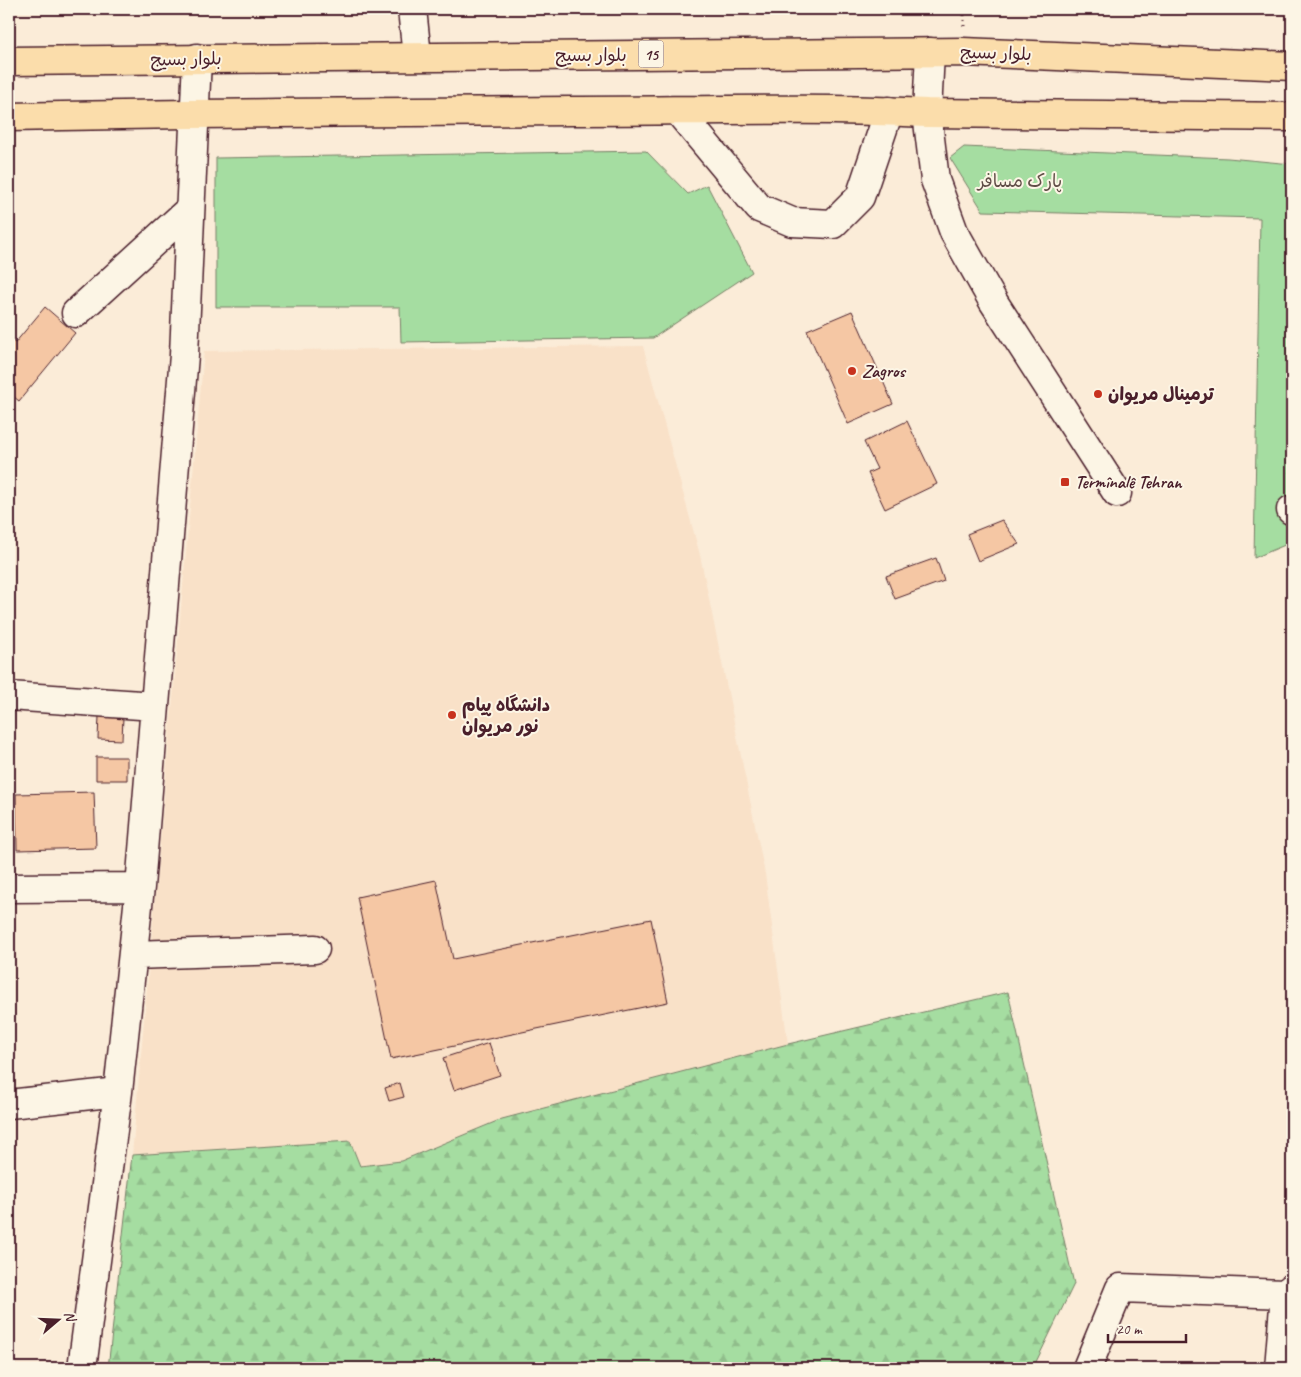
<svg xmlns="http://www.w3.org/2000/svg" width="1301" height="1377" font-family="Caveat,'Playpen Sans Arabic',sans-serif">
  <defs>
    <pattern id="forest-firs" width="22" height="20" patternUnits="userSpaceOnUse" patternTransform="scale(1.25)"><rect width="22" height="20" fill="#a5dda1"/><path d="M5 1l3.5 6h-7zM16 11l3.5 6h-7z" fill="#90bd8b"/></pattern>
  </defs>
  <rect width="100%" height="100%" fill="#fbecd8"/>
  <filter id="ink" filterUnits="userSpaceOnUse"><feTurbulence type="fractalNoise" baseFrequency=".02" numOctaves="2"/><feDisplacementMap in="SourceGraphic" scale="10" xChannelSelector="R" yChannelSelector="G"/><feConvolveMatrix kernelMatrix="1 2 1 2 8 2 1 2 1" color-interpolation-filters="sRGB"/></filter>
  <g filter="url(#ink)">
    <path fill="#f9e1c8" d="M 643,346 L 700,555 L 765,874 L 788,1044 L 502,1119 L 401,1161 L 360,1166 L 350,1141 L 132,1155 L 204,351 Z"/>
    <path fill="url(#forest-firs)" stroke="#787e66" d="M 1008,992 L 1074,1284 L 1033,1368 L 108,1368 L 132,1155 L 350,1141 L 360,1166 L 401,1161 L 502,1119 L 788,1044 Z"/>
    <path fill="#a5dda1" stroke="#787e66" d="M 964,147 L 1228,158 L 1292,164 L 1292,542 L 1254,558 L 1260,218 L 983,211 L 950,158 Z
      M 646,151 L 688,194 L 707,185 L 752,272 L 653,338 L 401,342 L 400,307 L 216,307 L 216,158 Z"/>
    <path fill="#f5c7a4" stroke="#4a1f2b" d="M 45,307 L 75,333 L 19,401 L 9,393 L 9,338 L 15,343 Z
      M 852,311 L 893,404 L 848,424 L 807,330 Z
      M 907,421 L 937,484 L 885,509 L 868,473 L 877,469 L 864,442 Z
      M 1002,520 L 1019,544 L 978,561 L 967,534 Z
      M 936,558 L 944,581 L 895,599 L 886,576 Z
      M 99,716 L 123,717 L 122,740 L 98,739 Z
      M 96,757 L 127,757 L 127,780 L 96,780 Z
      M 94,792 L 96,848 L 17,850 L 16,794 Z
      M 436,880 L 453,959 L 651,919 L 668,1002 L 391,1059 L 357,897 Z
      M 489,1043 L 500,1075 L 454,1090 L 443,1058 Z
      M 400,1083 L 404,1097 L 389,1101 L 385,1088 Z"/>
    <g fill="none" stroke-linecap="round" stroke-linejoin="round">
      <defs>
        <path id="minor" d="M 412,9 L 417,56
          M 930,52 L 927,113 L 935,180 L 954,232 L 993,301 L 1117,493
          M 678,111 L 759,208 L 792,222 L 833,224 L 860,197 L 889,111
          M 76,313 L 190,209
          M 1291,510 L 1292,510
          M 9,696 L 155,706
          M 9,888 L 140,887
          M 133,955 L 315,949
          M 9,1104 L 118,1092 L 140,887 L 184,355 L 197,58
          M 82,1368 L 118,1092
          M 1087,1368 L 1120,1288 L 1285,1294 L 1292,1288
          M 1279,1368 L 1285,1294"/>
        <path id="major" d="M 9,61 L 963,52 L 1292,66
          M 9,117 C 196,113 384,112 572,111 C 690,111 809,107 927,113 L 1292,117"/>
      </defs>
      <use href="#minor" stroke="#4a1f2b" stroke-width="31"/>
      <use href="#major" stroke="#4a1f2b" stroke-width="31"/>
      <path stroke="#4a1f2b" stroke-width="3" stroke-dasharray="1 4" stroke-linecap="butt" d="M 964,26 L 964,9
        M 1291,483 L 1292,413"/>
      <use href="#minor" stroke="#fcf5e5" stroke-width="28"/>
      <use href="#major" stroke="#fbddab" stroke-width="28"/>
    </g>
  </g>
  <g fill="#c8321e" stroke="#fcf5e5" stroke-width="2">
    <circle cx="852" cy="371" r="5"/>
    <circle cx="1098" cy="394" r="5"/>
    <rect x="1060" y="477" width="10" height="10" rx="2.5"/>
    <circle cx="452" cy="715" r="5"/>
  </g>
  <g text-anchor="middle" stroke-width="4" stroke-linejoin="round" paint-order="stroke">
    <rect fill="#fcf5e5" stroke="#7f5f63" stroke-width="1" x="638.5" y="40.5" width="25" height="27" rx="4"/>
    <g font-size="16" font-weight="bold" fill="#4a1f2b">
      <text x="651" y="60">15</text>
    </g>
    <g font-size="18" fill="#4a1f2b" stroke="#fcf5e5">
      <text transform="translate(996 53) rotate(2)" y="6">بلوار بسیج</text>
      <text x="591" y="61">بلوار بسیج</text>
      <text transform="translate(186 59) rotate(-1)" y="6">بلوار بسیج</text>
    </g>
    <g font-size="18" fill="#614e48" stroke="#fcf5e5">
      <text x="1020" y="187">پارک مسافر</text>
    </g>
    <g font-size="18" font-weight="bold" fill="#4a1f2b" stroke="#fcf5e5" text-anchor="start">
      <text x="862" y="377">Zagros</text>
      <text x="1108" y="400">ترمینال مریوان</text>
      <text x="1075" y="488">Termînalê Tehran</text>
      <text x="462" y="711">دانشگاه پیام<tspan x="462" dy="21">نور مریوان</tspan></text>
    </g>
  </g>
  <rect width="1301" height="1377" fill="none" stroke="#fcf5e5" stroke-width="30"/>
  <rect x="15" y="15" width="1271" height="1347" fill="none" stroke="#4a1f2b" stroke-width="2" filter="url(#ink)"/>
  <g transform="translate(58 1320) rotate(71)" stroke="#fcf5e5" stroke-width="4" paint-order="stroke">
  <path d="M0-4L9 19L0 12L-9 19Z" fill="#4a1f2b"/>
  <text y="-8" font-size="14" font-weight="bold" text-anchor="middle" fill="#4a1f2b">N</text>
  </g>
  <path d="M1108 1334v8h78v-8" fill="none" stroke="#4a1f2b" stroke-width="2.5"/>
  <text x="1116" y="1334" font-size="15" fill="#4a1f2b" stroke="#fcf5e5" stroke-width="4" paint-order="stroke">20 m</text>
</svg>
